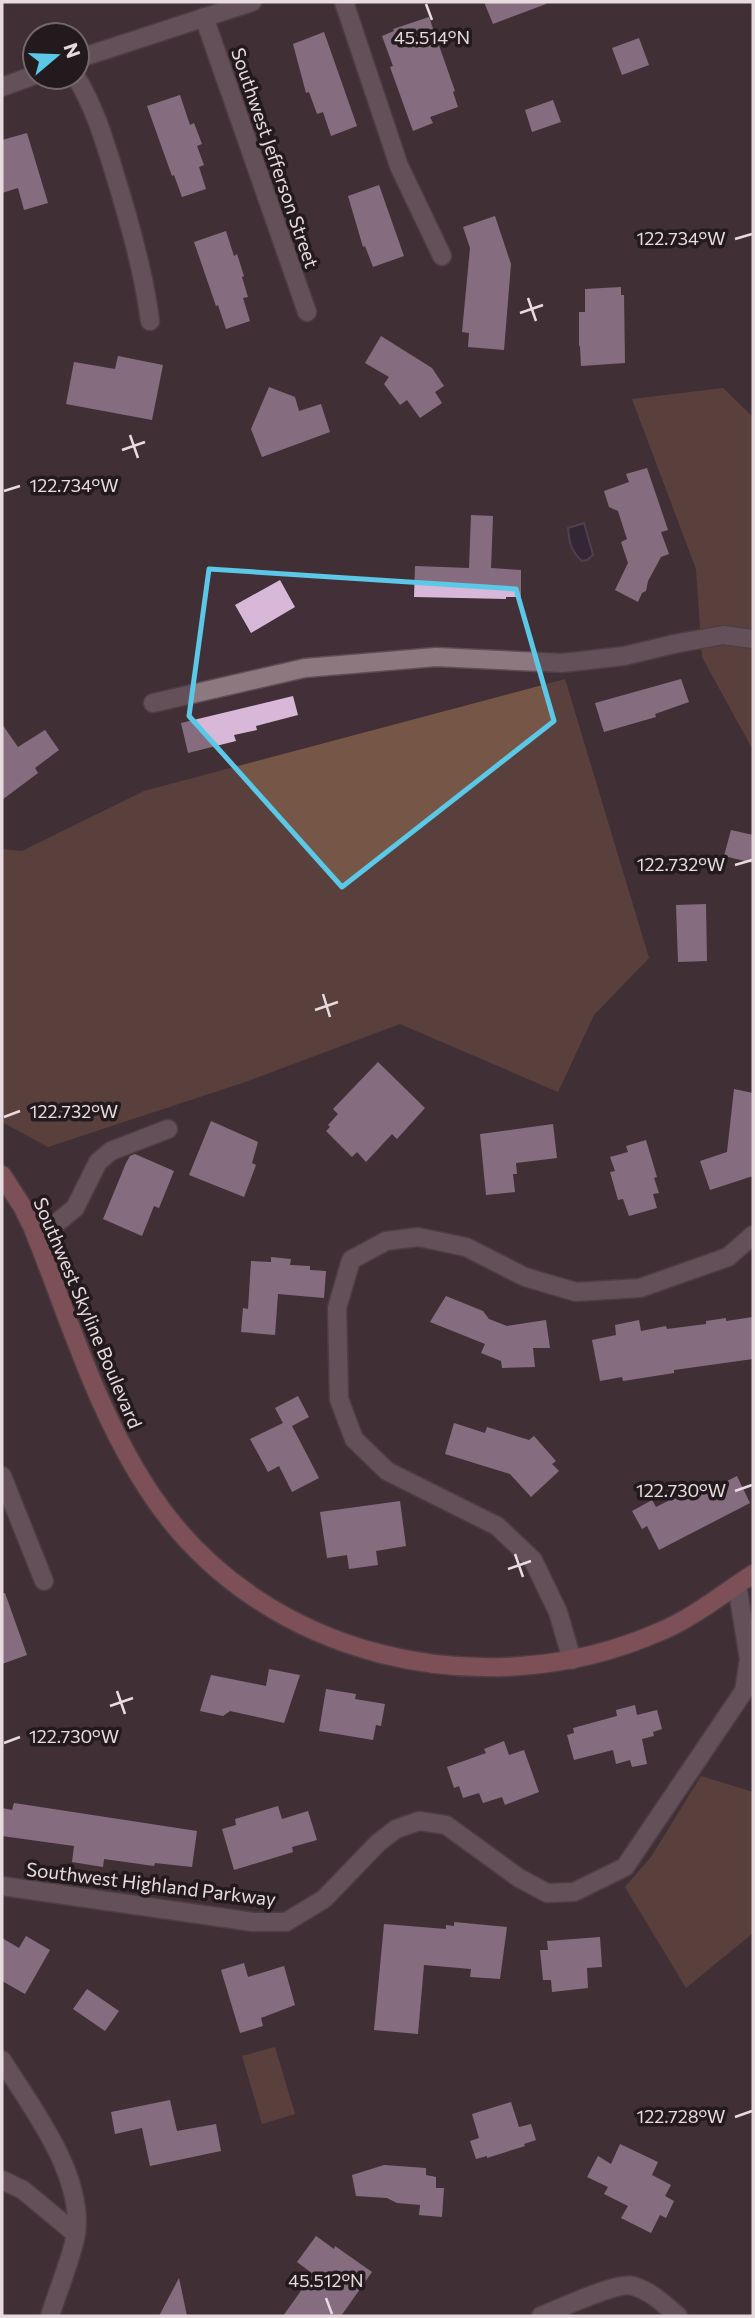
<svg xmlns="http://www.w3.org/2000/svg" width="755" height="2318" font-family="Commissioner,sans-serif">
  <rect width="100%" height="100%" fill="#422f37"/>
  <path fill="#765646" d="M 723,388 L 753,417 L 753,750 L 702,657 L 696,569 L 632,399 Z
    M 565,679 L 649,958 L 594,1015 L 558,1092 L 400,1024 L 248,1081 L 48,1147 L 2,1122 L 2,849 L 22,851 L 144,791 Z
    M 701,1776 L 753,1792 L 753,1933 L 686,1988 L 625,1887 L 651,1857 Z
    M 275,2047 L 295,2114 L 262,2124 L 242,2056 Z"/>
  <path fill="#261b39" stroke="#60556b" stroke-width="2" d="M 584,523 L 593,555 L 587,560 L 582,561 C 571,551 569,542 568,528 Z"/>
  <path fill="#d8b8d8" d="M 484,2 L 546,2 L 546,4 L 493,24 Z
    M 429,17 L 455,91 L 453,92 L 458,107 L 430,117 L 433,123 L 413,131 L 390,67 L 393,66 L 382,36 L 394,31 L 393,29 Z
    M 324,32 L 357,126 L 331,136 L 323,112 L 317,114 L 309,92 L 306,93 L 293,44 Z
    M 639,38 L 649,65 L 622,75 L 612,48 Z
    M 180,95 L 190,125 L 194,123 L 202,144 L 197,146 L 204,165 L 199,167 L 206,189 L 182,197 L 174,175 L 172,176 L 147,106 Z
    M 553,100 L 561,122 L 532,132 L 525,110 Z
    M 27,133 L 48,203 L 24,210 L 18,188 L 2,193 L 2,140 Z
    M 379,185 L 404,256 L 373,267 L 365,246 L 363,247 L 348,196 Z
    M 495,216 L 511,264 L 504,350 L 468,347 L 469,333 L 462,332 L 470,248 L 463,227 Z
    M 226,231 L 234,256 L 237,254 L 244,276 L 242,277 L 248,297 L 243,298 L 250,321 L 226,329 L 218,305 L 216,306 L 194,242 Z
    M 621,287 L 621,295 L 624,295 L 625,363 L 581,366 L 580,346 L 579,346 L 579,312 L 585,312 L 585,289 Z
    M 381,336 L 432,368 L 444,386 L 435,392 L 442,403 L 420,418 L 407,400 L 400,405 L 384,384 L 389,377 L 365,363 Z
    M 118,356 L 163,365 L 152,420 L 66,404 L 74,362 L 115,369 Z
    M 269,387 L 295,397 L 299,411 L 321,404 L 330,432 L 262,457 L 251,429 Z
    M 647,468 L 668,530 L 661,532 L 669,554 L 661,557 L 648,581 L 646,591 L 642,593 L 638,602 L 615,590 L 628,563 L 621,542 L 627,539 L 618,511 L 609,507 L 604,491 L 629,482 L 626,474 Z
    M 471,515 L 493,516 L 491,568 L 521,570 L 521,597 L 506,597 L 506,599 L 414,597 L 415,566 L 469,568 Z
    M 280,580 L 295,607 L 251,633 L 235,605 Z
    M 681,679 L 689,702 L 655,714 L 656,717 L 604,732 L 595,703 Z
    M 293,696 L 298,715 L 256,726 L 257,730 L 234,735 L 236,741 L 188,753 L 181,723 Z
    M 2,724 L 18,747 L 45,730 L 59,750 L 35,768 L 38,773 L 2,800 Z
    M 731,830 L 753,835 L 753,863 L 724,856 Z
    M 706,904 L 707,961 L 678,962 L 676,905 Z
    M 378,1062 L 425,1108 L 397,1139 L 392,1134 L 366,1162 L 357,1152 L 352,1157 L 326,1131 L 330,1127 L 328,1125 L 338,1114 L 333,1109 Z
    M 734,1089 L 753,1093 L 753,1176 L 710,1190 L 700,1161 L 727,1152 Z
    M 211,1121 L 258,1142 L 252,1163 L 256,1165 L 244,1197 L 189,1175 Z
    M 553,1124 L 557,1158 L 516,1163 L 517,1174 L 513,1174 L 515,1192 L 486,1195 L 480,1134 Z
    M 646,1140 L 657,1177 L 654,1178 L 659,1193 L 653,1194 L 657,1208 L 629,1216 L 623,1199 L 618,1200 L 610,1172 L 615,1171 L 610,1157 L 628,1152 L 626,1146 Z
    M 135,1154 L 174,1171 L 159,1208 L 154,1206 L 142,1236 L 103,1219 L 126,1163 L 130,1156 Z
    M 271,1257 L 291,1259 L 290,1265 L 310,1266 L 310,1270 L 326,1271 L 324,1298 L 278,1294 L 275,1335 L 241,1332 L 243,1308 L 248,1309 L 251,1261 L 271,1262 Z
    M 446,1296 L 483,1311 L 489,1319 L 507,1326 L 546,1320 L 550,1348 L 533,1348 L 535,1367 L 502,1368 L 501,1361 L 481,1353 L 485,1344 L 430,1322 Z
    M 753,1317 L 753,1359 L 674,1370 L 674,1373 L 623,1381 L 622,1377 L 600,1381 L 592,1340 L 616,1335 L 615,1325 L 639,1320 L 641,1331 L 666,1326 L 667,1329 L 706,1324 L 706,1321 L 726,1318 L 726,1321 Z
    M 298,1396 L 309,1417 L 292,1426 L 319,1478 L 292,1492 L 279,1466 L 268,1472 L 250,1439 L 283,1423 L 275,1408 Z
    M 454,1423 L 485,1433 L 487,1427 L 529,1440 L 534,1436 L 556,1461 L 552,1464 L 559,1471 L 531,1497 L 510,1474 L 445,1454 Z
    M 737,1476 L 750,1503 L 659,1550 L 647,1526 L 642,1529 L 632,1511 L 652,1500 L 656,1507 L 694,1488 L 698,1496 Z
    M 400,1501 L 406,1546 L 376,1551 L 378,1565 L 349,1569 L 347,1555 L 327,1558 L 320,1512 Z
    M 2,1593 L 5,1593 L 27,1655 L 2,1664 Z
    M 269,1669 L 300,1675 L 284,1723 L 230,1711 L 223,1716 L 200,1711 L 211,1675 L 266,1686 Z
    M 326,1689 L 356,1694 L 355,1699 L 385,1704 L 381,1726 L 376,1725 L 373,1740 L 319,1731 Z
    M 635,1705 L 637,1715 L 657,1710 L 662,1729 L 653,1732 L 654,1736 L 642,1739 L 647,1764 L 632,1767 L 630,1760 L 616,1764 L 613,1750 L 574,1760 L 567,1735 L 574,1733 L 573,1728 L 617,1716 L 616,1710 Z
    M 504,1741 L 509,1755 L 524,1750 L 539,1792 L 505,1805 L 502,1797 L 483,1803 L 479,1793 L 463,1798 L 459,1786 L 454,1788 L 447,1767 L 486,1753 L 484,1749 Z
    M 14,1803 L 197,1831 L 192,1867 L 155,1863 L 154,1866 L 104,1859 L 103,1867 L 72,1862 L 74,1846 L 2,1836 L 2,1808 L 12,1810 Z
    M 278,1806 L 282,1819 L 308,1811 L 317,1840 L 292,1847 L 293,1852 L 234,1870 L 222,1829 L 236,1825 L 235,1819 Z
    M 454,1922 L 507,1927 L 500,1979 L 470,1977 L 471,1969 L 424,1965 L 418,2034 L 374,2030 L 384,1924 L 446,1929 L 446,1925 L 454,1926 Z
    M 26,1936 L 50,1950 L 25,1994 L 2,1981 L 2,1938 L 19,1948 Z
    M 600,1937 L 602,1967 L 587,1968 L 588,1988 L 552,1992 L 551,1980 L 543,1980 L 540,1950 L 548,1950 L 547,1941 Z
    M 244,1963 L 248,1977 L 284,1966 L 295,2005 L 261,2018 L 263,2026 L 240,2033 L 221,1970 Z
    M 87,1989 L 119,2011 L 105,2031 L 73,2009 Z
    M 170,2100 L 177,2131 L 216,2124 L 221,2151 L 150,2166 L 142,2128 L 115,2134 L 111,2112 Z
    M 511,2102 L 519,2127 L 531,2124 L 536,2140 L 524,2144 L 525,2146 L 487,2158 L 487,2156 L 476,2159 L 470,2141 L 479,2138 L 472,2114 Z
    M 620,2144 L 658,2162 L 652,2175 L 671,2185 L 665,2196 L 674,2201 L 666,2218 L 660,2215 L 651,2233 L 621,2218 L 628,2206 L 604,2194 L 608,2187 L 587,2177 L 598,2156 L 611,2164 Z
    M 384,2165 L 426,2168 L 426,2175 L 436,2177 L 436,2188 L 444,2188 L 442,2217 L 419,2215 L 420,2205 L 397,2203 L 387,2198 L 356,2196 L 352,2175 Z
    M 316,2236 L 334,2249 L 335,2246 L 372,2272 L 341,2316 L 283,2316 L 313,2274 L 297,2262 Z
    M 179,2278 L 187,2316 L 159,2316 Z"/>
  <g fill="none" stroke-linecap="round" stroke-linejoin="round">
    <defs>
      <path id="minor" d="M 344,2 L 399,166 L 442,256
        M 204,17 L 307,312
        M 77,59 L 252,2
        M 76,77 C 97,111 107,150 119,188 C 132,232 144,275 150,321
        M 2,87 L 35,75
        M 153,703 L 305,668 L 436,657 L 562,663 L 624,656 L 674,644 L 723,635 L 753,639
        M 37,1239 L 75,1208 L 98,1162 L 111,1151 L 168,1129
        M 2,1476 L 44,1581
        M 572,1660 L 558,1612 L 533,1560 L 497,1526 L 387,1471 L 354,1439 L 339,1399 L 337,1308 L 351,1260 L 386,1241 L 418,1237 L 466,1247 L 525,1277 L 576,1292 L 640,1288 L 728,1257 L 753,1235
        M 2,1886 L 253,1922 L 286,1922 L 324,1899 L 378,1843 L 396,1829 L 419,1821 L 446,1825 L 519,1878 L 547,1893 L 574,1892 L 625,1867 L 744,1691 L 749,1659 L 737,1585
        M 2,2060 C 32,2108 84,2175 76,2234 C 72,2257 57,2293 50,2316
        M 2,2180 L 23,2190 L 76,2234
        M 541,2316 C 559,2309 618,2281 633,2286 C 651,2291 664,2304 678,2316"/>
      <path id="major" d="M 2,1175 L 22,1206 L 32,1226 C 69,1317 97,1415 153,1497 C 262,1658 483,1709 659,1632 C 693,1618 722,1594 753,1574"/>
    </defs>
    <use href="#minor" stroke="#5e4e54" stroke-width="21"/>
    <use href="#major" stroke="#5e4e54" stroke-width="21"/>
    <use href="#minor" stroke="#8e7880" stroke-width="18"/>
    <use href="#major" stroke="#c6797e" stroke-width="18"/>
  </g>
  <path d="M0 0H755V2318H0ZM 209,569 L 516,589 L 554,721 L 342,887 L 189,716 Z" fill="#422f37" fill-opacity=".55" fill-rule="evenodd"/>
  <path fill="none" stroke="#5ac8e6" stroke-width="5" stroke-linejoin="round" d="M 209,569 L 516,589 L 554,721 L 342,887 L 189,716 Z"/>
  <path fill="none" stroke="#e8dbe0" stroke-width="2.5" d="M 426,4 L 432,20M 735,239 L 752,234M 528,298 L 536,321M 520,313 L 543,305M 130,435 L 138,458M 122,450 L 145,442M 4,491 L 20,486M 735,865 L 752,860M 323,994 L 330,1017M 315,1010 L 338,1002M 4,1117 L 20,1111M 735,1491 L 752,1485M 515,1554 L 523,1577M 508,1569 L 531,1561M 117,1691 L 125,1714M 110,1706 L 133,1698M 4,1743 L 20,1737M 735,2117 L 752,2111M 326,2298 L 332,2314"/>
  <g text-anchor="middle" stroke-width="7" stroke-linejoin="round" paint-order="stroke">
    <g font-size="19" fill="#e8dbe0" stroke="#231a1d">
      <text transform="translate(275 158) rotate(71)" y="7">Southwest Jefferson Street</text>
      <text transform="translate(88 1313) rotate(67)" y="7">Southwest Skyline Boulevard</text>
      <text transform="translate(151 1884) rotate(7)" y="7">Southwest Highland Parkway</text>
    </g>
  </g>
  <g font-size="18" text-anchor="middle" fill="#e8dbe0" stroke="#231a1d" stroke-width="7" stroke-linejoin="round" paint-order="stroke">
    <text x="432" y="44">45.514°N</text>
    <text x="681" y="245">122.734°W</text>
    <text x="74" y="492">122.734°W</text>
    <text x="681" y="871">122.732°W</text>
    <text x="74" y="1118">122.732°W</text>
    <text x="681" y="1497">122.730°W</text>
    <text x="74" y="1743">122.730°W</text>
    <text x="681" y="2123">122.728°W</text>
    <text x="326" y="2287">45.512°N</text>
  </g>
  <rect width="755" height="2318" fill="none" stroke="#e8dbe0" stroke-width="7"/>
  <g transform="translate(56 56) rotate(71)"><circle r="33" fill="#231a1d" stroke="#72676b" stroke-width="2"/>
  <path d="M0-5L12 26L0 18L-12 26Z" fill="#5ac8e6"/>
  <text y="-10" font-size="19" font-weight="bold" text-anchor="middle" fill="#e8dbe0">N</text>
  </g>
</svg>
